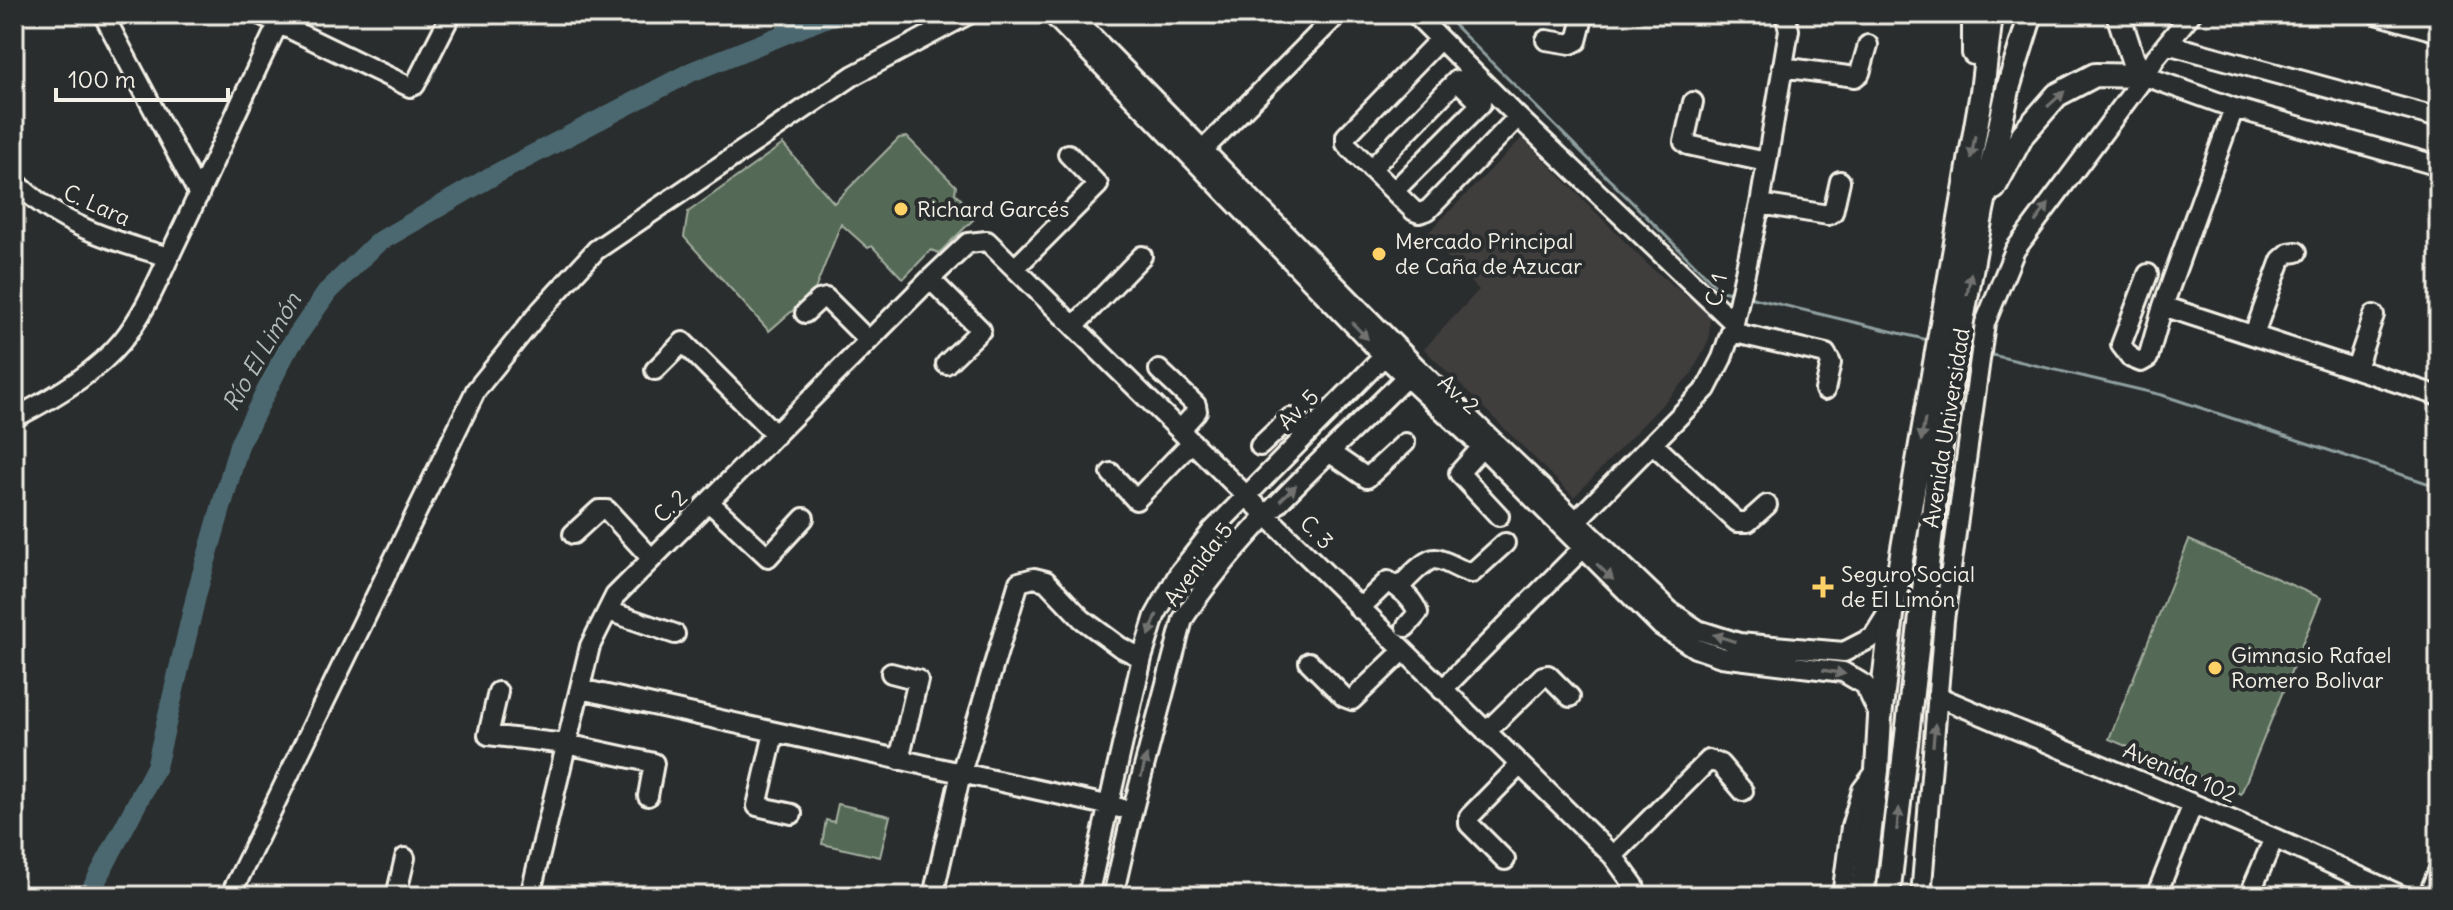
<svg xmlns="http://www.w3.org/2000/svg" width="2453" height="910" font-family="Delius,sans-serif">
  <rect width="100%" height="100%" fill="#2a2d2e"/>
  <filter id="ink" filterUnits="userSpaceOnUse"><feTurbulence type="fractalNoise" baseFrequency=".0125" numOctaves="2"/><feDisplacementMap in="SourceGraphic" scale="16" xChannelSelector="R" yChannelSelector="G"/><feConvolveMatrix kernelMatrix="1 2 1 2 8 2 1 2 1" color-interpolation-filters="sRGB"/></filter>
  <g filter="url(#ink)">
    <path fill="#403e3d" d="M 1522,138 L 1649,266 L 1710,315 L 1709,339 L 1692,373 L 1574,497 L 1424,349 L 1479,290 L 1426,235 Z"/>
    <path fill="#546b57" stroke="#a4aea0" stroke-width="2" d="M 907,137 L 956,186 L 955,193 L 977,216 L 939,253 L 931,250 L 903,279 L 872,246 L 868,248 L 841,224 L 814,292 L 769,331 L 684,237 L 688,212 L 783,144 L 834,203 L 899,138 Z
      M 2189,540 L 2321,598 L 2241,794 L 2109,739 Z
      M 838,804 L 890,816 L 880,857 L 822,844 L 826,820 L 834,822 Z"/>
    <g fill="none" stroke-linecap="round" stroke-linejoin="round">
      <path stroke="#8f9f9f" stroke-width="3" d="M 1443,14 L 1721,291 L 1731,293
        M 1749,297 L 1928,340
        M 1988,354 L 2162,395 L 2439,487"/>
      <path stroke="#4b686f" stroke-width="20" d="M 88,896 L 156,767 L 197,592 L 239,445 L 286,352 L 328,291 L 377,243 L 492,176 L 691,72 L 835,14"/>
      <defs>
        <path id="minor" d="M 103,14 L 199,195
          M 259,14 L 410,87 L 415,85 L 451,14
          M 1052,14 L 1384,356 L 1482,447 L 1661,626 L 1695,648 L 1721,657 L 1843,672 L 1865,685 L 1880,717
          M 1070,14 L 1416,367 L 1670,611 L 1698,630 L 1739,643 L 1844,652 L 1873,637 L 1891,608
          M 1415,14 L 1518,117 L 1734,323
          M 2376,14 L 2439,32
          M 1440,39 L 1346,136 L 1346,144 L 1414,211 L 1419,213 L 1428,210 L 1518,117
          M 1546,40 L 1571,44 L 1577,41 L 1584,14
          M 2167,44 L 2439,118
          M 1782,67 L 1855,77 L 1860,73 L 1868,45
          M 2145,76 L 2234,108 L 2439,166
          M 1693,102 L 1684,142 L 1688,145 L 1766,162
          M 1196,157 L 1338,14
          M 1371,169 L 1457,80 L 1481,104 L 1394,191
          M 14,180 C 56,224 112,241 169,257
          M 1760,204 L 1828,215 L 1833,212 L 1840,181
          M 1015,268 L 1098,185 L 1068,154
          M 2148,274 L 2121,345 L 2131,358 L 2141,362 L 2148,358 L 2163,306 L 2234,108
          M 930,279 L 981,330 L 946,364
          M 2163,306 L 2439,396
          M 805,313 L 819,300 L 826,298 L 868,340
          M 1074,326 L 1142,256
          M 1731,332 L 1826,354 L 1831,363 L 1825,390
          M 2254,334 L 2281,260 L 2289,253 L 2297,252
          M 2356,368 L 2374,315
          M 655,370 L 683,342 L 776,435
          M 1159,370 L 1196,405 L 1197,411 L 1180,430
          M 14,418 C 52,399 95,374 122,341 C 146,312 161,273 177,240 C 213,165 246,89 283,14
          M 1653,444 L 1737,522 L 1748,522 L 1767,505
          M 1260,446 L 1290,418 L 1305,436
          M 1482,447 L 1459,473 L 1499,516
          M 1329,452 L 1367,478 L 1405,443
          M 1111,473 L 1136,500 L 1192,442
          M 709,502 L 768,557 L 804,518
          M 1576,521 L 1706,389 L 1722,358 L 1734,323 L 1760,204 L 1789,30 L 1785,14
          M 573,534 L 599,510 L 607,510 L 651,558
          M 1399,588 C 1405,581 1426,558 1435,559 C 1447,560 1459,571 1472,573 L 1505,543
          M 1359,609 L 1388,581 C 1401,589 1413,599 1418,613 L 1406,627
          M 608,611 L 675,634
          M 1309,662 L 1344,697 L 1352,700 L 1402,652
          M 891,673 L 918,680 L 899,760
          M 580,689 L 1120,808
          M 1442,690 L 1582,549
          M 498,692 L 488,735 L 566,744 L 654,763 L 648,796
          M 1937,696 L 2274,838 L 2402,896
          M 1486,732 L 1543,676 L 1548,675 L 1570,697
          M 774,733 L 757,806 L 792,814
          M 1613,856 L 1709,760 L 1720,764 L 1743,791
          M 1505,860 L 1469,824 L 1469,817 L 1520,765
          M 230,896 L 476,390 L 541,310 L 596,250 L 854,75 L 969,14
          M 396,896 L 405,858
          M 530,896 L 590,646 L 615,596 L 930,279 L 968,243 L 987,241 L 1613,856 L 1634,885 L 1637,896
          M 936,896 L 933,896 L 961,773 L 1019,582 L 1034,578 L 1046,581 L 1082,619 L 1120,647 L 1142,658
          M 1088,896 L 1142,658 L 1155,616 L 1179,573 L 1212,531 L 1384,356
          M 1113,896 L 1133,809 L 1183,619 C 1245,524 1334,451 1413,370
          M 1842,896 L 1851,827 L 1862,790 L 1877,770
          M 1921,896 L 1944,620 L 1985,323 L 2015,250 L 2145,76 L 2156,57 L 2191,14
          M 2156,896 L 2193,804
          M 2249,896 L 2274,838
          M 2428,896 L 2439,869"/>
        <path id="major" d="M 2118,14 L 2133,60 L 2145,76
          M 1974,53 L 1974,14
          M 1994,188 L 2023,134 L 2057,95 L 2095,75 L 2145,76
          M 1862,896 L 1877,770 L 1880,717 L 1893,606 L 1982,92 L 1991,14
          M 1888,896 L 1944,421 L 1982,210 L 2009,85 L 2031,14"/>
      </defs>
      <use href="#minor" stroke="#f4f1e8" stroke-width="24"/>
      <use href="#major" stroke="#f4f1e8" stroke-width="28"/>
      <use href="#minor" stroke="#2a2d2e" stroke-width="18"/>
      <use href="#major" stroke="#2a2d2e" stroke-width="22"/>
    </g>
    <defs><path id="oneway-solid" d="M-6-.8H1V-3.2L6.5 0L1 3.2V.8H-6Z" transform="scale(2)"/></defs>
    <g fill="#71726f">
      <use href="#oneway-solid" transform="translate(2056 99) rotate(-42)"/>
      <use href="#oneway-solid" transform="translate(1973 147) rotate(100)"/>
      <use href="#oneway-solid" transform="translate(2042 213) rotate(-53)"/>
      <use href="#oneway-solid" transform="translate(1969 284) rotate(-80)"/>
      <use href="#oneway-solid" transform="translate(1360 331) rotate(46)"/>
      <use href="#oneway-solid" transform="translate(1923 430) rotate(100)"/>
      <use href="#oneway-solid" transform="translate(1288 493) rotate(-44)"/>
      <use href="#oneway-solid" transform="translate(1605 572) rotate(44)"/>
      <use href="#oneway-solid" transform="translate(1153 625) rotate(110)"/>
      <use href="#oneway-solid" transform="translate(1724 638) rotate(-162)"/>
      <use href="#oneway-solid" transform="translate(1834 672) rotate(10)"/>
      <use href="#oneway-solid" transform="translate(1934 735) rotate(-85)"/>
      <use href="#oneway-solid" transform="translate(1144 766) rotate(-75)"/>
      <use href="#oneway-solid" transform="translate(1898 819) rotate(-84)"/>
    </g>
  </g>
  <g fill="#ffd166" stroke="#2a2d2e" stroke-width="3">
    <circle cx="901" cy="209" r="8"/>
    <circle cx="1379" cy="254" r="8"/>
    <path d="M1819 575h8v8h8v8h-8v8h-8v-8h-8v-8h8z"/>
    <circle cx="2215" cy="668" r="8"/>
  </g>
  <g text-anchor="middle" stroke-width="8" stroke-linejoin="round" paint-order="stroke">
    <g font-size="22" fill="#f4f1e8" stroke="#2a2d2e">
      <text transform="translate(97 205) rotate(24)" y="8">C. Lara</text>
      <text transform="translate(1716 290) rotate(-78)" y="8">C. 1</text>
      <text transform="translate(1459 394) rotate(42)" y="8">Av. 2</text>
      <text transform="translate(1298 409) rotate(-45)" y="8">Av. 5</text>
      <text transform="translate(1946 428) rotate(-81)" y="8">Avenida Universidad</text>
      <text transform="translate(670 506) rotate(-44)" y="8">C. 2</text>
      <text transform="translate(1317 532) rotate(46)" y="8">C. 3</text>
      <text transform="translate(1198 564) rotate(-53)" y="8">Avenida 5</text>
      <text transform="translate(2180 772) rotate(23)" y="8">Avenida 102</text>
    </g>
    <g font-size="22" fill="#f4f1e8" stroke="#2a2d2e" text-anchor="start">
      <text x="917" y="217">Richard Garcés</text>
      <text x="1395" y="249">Mercado Principal<tspan x="1395" dy="25">de Caña de Azucar</tspan></text>
      <text x="1841" y="582">Seguro Social<tspan x="1841" dy="25">de El Limón</tspan></text>
      <text x="2231" y="663">Gimnasio Rafael<tspan x="2231" dy="25">Romero Bolivar</tspan></text>
    </g>
    <g font-size="24" font-style="italic" fill="#b0bab8" stroke="#2a2d2e">
      <text transform="translate(262 352) rotate(-60)" y="8">Río El Limón</text>
    </g>
  </g>
  <rect width="2453" height="910" fill="none" stroke="#2a2d2e" stroke-width="48"/>
  <rect x="24" y="24" width="2405" height="862" fill="none" stroke="#f4f1e8" stroke-width="3" filter="url(#ink)"/>
  <path d="M56 88v12h172v-12" fill="none" stroke="#f4f1e8" stroke-width="4"/>
  <text x="68" y="88" font-size="24" fill="#f4f1e8" stroke="#2a2d2e" stroke-width="6" paint-order="stroke">100 m</text>
</svg>
